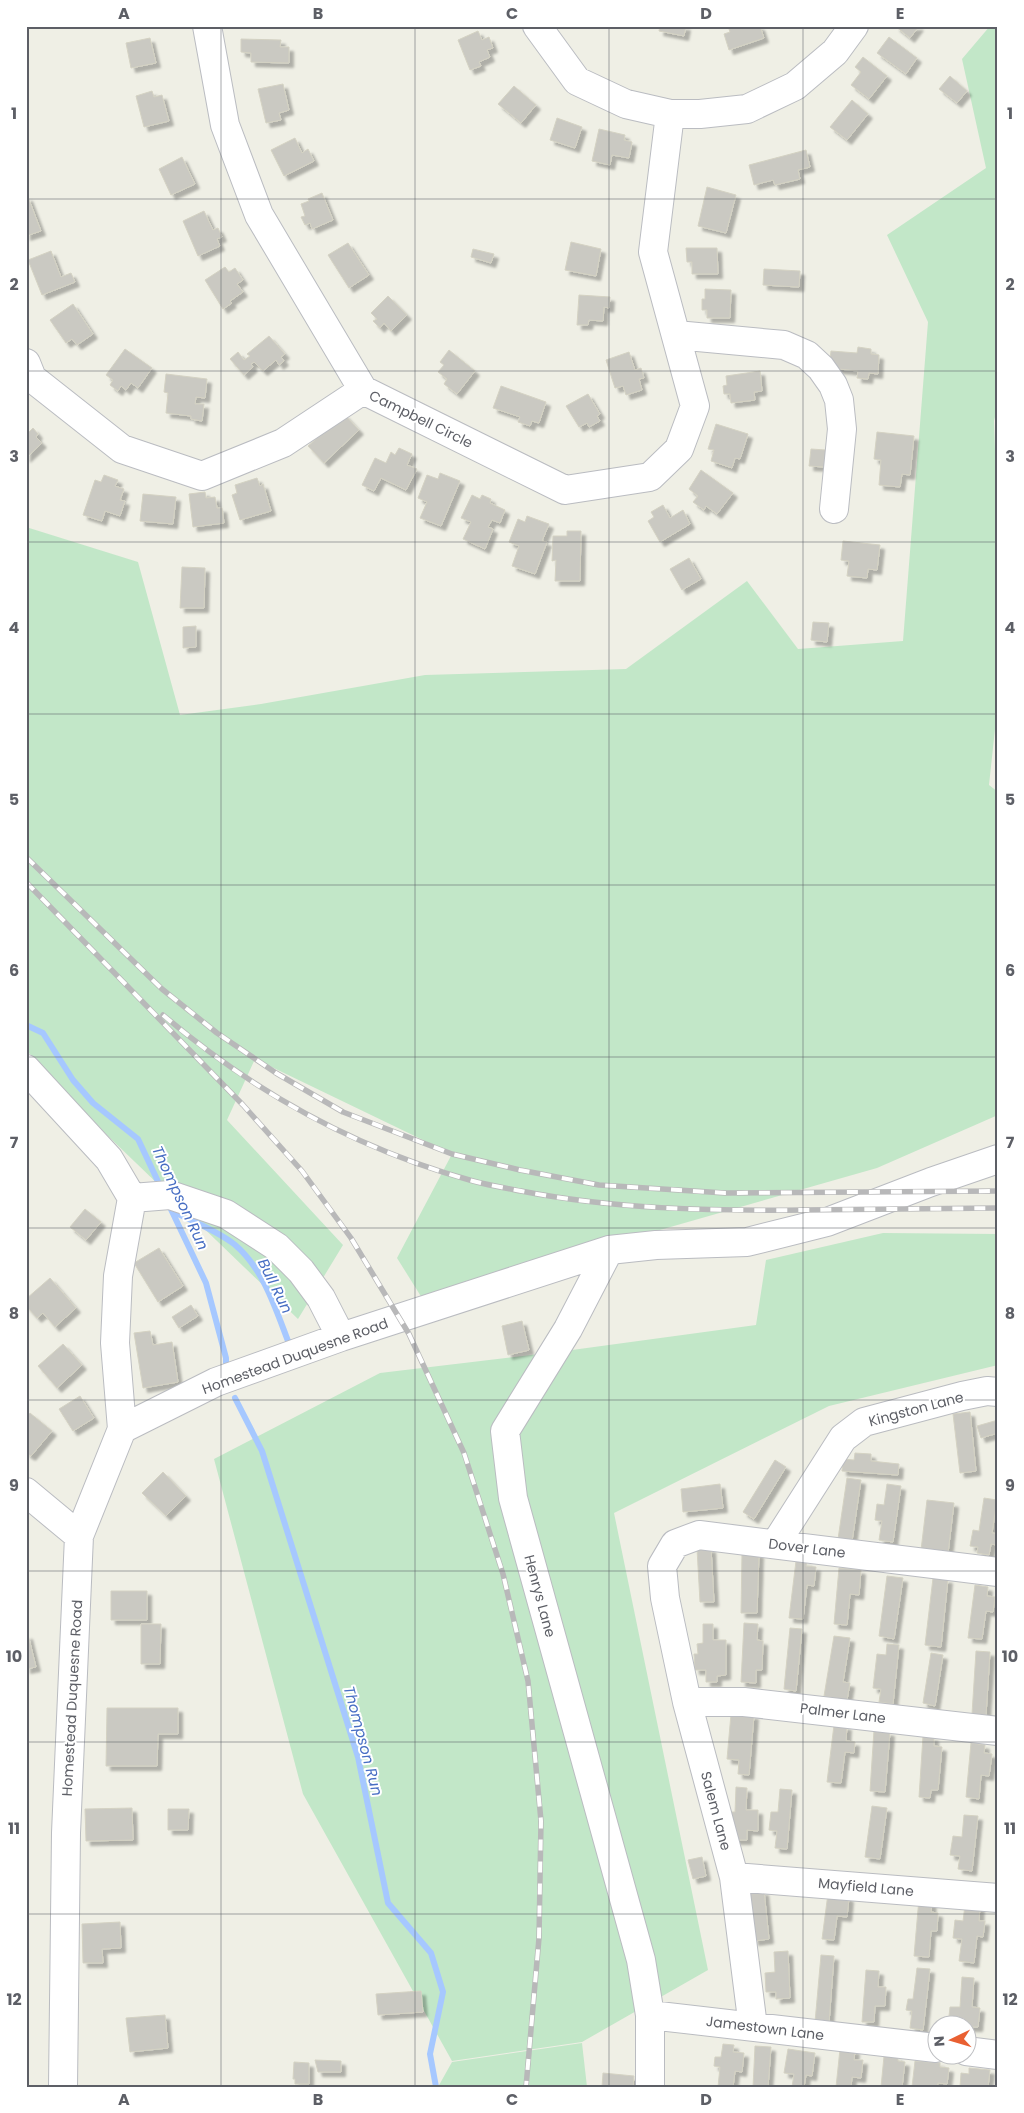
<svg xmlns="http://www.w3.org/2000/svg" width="1024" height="2113" font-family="Poppins,sans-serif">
  <defs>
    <filter id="shadow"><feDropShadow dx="4.5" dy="4.5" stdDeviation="1" flood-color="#0004"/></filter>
  </defs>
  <rect width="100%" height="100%" fill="#efefe5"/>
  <path fill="#c2e7c8" d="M 990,26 L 998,26 L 998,405 L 994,421 L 998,533 L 998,701 L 989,785 L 998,792 L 998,1115 L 877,1168 L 422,1298 L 397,1258 L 452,1154 L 255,1059 L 227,1120 L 343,1245 L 298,1319 L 108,1136 L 26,1050 L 26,527 L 138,562 L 180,715 L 261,704 L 425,675 L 626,669 L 747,581 L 798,649 L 903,641 L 928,322 L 887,235 L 986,168 L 962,59 Z
    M 883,1233 L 998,1234 L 998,1365 L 829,1406 L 614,1513 L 708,1970 L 582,2042 L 452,2061 L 303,1794 L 214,1459 L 380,1373 L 572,1350 L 756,1325 L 766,1260 Z
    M 582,2043 L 587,2087 L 438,2087 L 452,2062 Z"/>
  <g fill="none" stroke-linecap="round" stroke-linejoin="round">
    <path stroke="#a6c8ff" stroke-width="6" d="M 26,1025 L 43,1033 L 73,1080 L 93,1103 L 138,1139 L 162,1190
      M 168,1203 L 206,1283 L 226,1358 L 226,1366
      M 172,1211 C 192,1221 216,1230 234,1244 C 263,1268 275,1307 288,1341 L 295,1344
      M 235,1398 L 262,1451 L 358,1757 L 388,1903 L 431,1953 L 443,1992 L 430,2054 L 436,2087"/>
  </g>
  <path fill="#cac9c2" stroke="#d4d2c3" filter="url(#shadow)" d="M 660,26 L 686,26 L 684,36 L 659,31 Z
    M 728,26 L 760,26 L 764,38 L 729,50 L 724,34 L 730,32 Z
    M 895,26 L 919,26 L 910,38 Z
    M 478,31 L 482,40 L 489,37 L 493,48 L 487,50 L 490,57 L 479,62 L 481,66 L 470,70 L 458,40 Z
    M 889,37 L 917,58 L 906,74 L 877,53 Z
    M 150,38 L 156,63 L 131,68 L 126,43 Z
    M 241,39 L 281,40 L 280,47 L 289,47 L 289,63 L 251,62 L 251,53 L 241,52 Z
    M 863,57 L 887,76 L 869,99 L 851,85 L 861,72 L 855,67 Z
    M 950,76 L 967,91 L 957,103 L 939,89 Z
    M 283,84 L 289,110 L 279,113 L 281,120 L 266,123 L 258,89 Z
    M 514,86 L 536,105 L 521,123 L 498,104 Z
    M 152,91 L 154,97 L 162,95 L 169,121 L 144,127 L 136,96 Z
    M 852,100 L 868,114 L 847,140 L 830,127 Z
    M 557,118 L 582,127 L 575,148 L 550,140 Z
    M 599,129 L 625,135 L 624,140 L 632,142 L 629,158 L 612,155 L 610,165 L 592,161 Z
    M 295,138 L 302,153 L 308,149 L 314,161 L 284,176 L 271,150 Z
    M 806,150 L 810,167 L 798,170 L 800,179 L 775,185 L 773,180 L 754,185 L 749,165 Z
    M 182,157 L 195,184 L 171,195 L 159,169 Z
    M 707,187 L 736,195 L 726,233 L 698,226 Z
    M 322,193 L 333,220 L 312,229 L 310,223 L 305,225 L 301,217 L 305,216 L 301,204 L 309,201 L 308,199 Z
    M 26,197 L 28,197 L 41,231 L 26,236 Z
    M 204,211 L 213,230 L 218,228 L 222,237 L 217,239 L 220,246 L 198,256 L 183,221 Z
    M 571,242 L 601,249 L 596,276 L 565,270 Z
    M 348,243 L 369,275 L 349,288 L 328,255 Z
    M 686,248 L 717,248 L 718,274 L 692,274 L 692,262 L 687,262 Z
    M 473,249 L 494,254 L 491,263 L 471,257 Z
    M 51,251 L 61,277 L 71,273 L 75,282 L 42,295 L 28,260 Z
    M 225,267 L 229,272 L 235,268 L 243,280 L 237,284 L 243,292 L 230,301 L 232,303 L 223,309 L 205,280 Z
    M 764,269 L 800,271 L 799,287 L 763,285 Z
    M 705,289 L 731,290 L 730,318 L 707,318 L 707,310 L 702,310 L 702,299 L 705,299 Z
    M 579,295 L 610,297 L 609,308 L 604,307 L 603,321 L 589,320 L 588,325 L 577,325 Z
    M 388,296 L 407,315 L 391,331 L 384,323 L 380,328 L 373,321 L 377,319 L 371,313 Z
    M 73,304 L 93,334 L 77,345 L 72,339 L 66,343 L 50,320 Z
    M 269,336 L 285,354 L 281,357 L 284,361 L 279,365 L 276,360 L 263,371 L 254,362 L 251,364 L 253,367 L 244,375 L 230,359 L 238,352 L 244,360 L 250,356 L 247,354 Z
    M 858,347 L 871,349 L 871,354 L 879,355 L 878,374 L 869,373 L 868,379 L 857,378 L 858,371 L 829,368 L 831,351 L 857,353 Z
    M 125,349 L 152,368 L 138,388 L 131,383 L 126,390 L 121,386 L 118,391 L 110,385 L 113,380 L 106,375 Z
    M 449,350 L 475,371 L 457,394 L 444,384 L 447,379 L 438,372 L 444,365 L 440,362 Z
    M 629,352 L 635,370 L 641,368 L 644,378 L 639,379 L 642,390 L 626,395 L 623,386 L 615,388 L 606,360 Z
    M 760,371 L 762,391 L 754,392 L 755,400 L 731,403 L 730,394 L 724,394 L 723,386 L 727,385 L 726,376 Z
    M 166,374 L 207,379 L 205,398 L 196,397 L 195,404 L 204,404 L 202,421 L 191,419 L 191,416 L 166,413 L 168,393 L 164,392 Z
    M 501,386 L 546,402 L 539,423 L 532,421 L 530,426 L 518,422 L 520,417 L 493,408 Z
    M 588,394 L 600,414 L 597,416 L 600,421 L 589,427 L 587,423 L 579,427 L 566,406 Z
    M 344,414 L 359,430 L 324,463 L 308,446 Z
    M 716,424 L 748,434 L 740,459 L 735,458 L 732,468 L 711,461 L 714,450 L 708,449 Z
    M 33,428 L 38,434 L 36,437 L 42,443 L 26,458 L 26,429 L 29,432 Z
    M 877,432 L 914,436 L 910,475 L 902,474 L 900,487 L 879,485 L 881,460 L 874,459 Z
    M 399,448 L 412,454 L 407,465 L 417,469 L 406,490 L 381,478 L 374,491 L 362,485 L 375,458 L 386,463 L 391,452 L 395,455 Z
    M 811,449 L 826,450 L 825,467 L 809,466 Z
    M 701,470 L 733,493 L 717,514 L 706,506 L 704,510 L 693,502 L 698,496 L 689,489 Z
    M 440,473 L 460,481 L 441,526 L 420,518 L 427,502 L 418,498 L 427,475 L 438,479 Z
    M 104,475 L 118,480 L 115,486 L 124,489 L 120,500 L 125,501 L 120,516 L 105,511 L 102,521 L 83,515 L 95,480 L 101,482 Z
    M 257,478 L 260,486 L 263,484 L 271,511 L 240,520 L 232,495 L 237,493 L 235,485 Z
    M 205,492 L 206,498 L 215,497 L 217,508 L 222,508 L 224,523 L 193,527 L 189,494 Z
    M 143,494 L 176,497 L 173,524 L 140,521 Z
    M 472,495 L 480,499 L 482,495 L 491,499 L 490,503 L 505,510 L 500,523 L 492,520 L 488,527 L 493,529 L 485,549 L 463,539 L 471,522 L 461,518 Z
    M 663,505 L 670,518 L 683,510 L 690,524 L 660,542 L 648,521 L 654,517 L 651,512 Z
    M 527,516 L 549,524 L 542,541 L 547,542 L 535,574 L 512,566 L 519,546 L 509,542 L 518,519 L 525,522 Z
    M 567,531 L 581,531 L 580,581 L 555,581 L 556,560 L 552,561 L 553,536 L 567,536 Z
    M 843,541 L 880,545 L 877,570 L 868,569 L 867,578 L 847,576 L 849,561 L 841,560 Z
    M 689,558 L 701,579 L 682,590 L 670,569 Z
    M 182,567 L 205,568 L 204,608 L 180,608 Z
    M 813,622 L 829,623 L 827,642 L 811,640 Z
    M 196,626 L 196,647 L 183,648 L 183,627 Z
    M 85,1209 L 101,1222 L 86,1240 L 70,1227 Z
    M 159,1248 L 183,1286 L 158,1302 L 134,1263 Z
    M 50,1278 L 76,1308 L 55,1327 L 43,1313 L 37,1318 L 26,1306 L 26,1299 Z
    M 191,1305 L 198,1316 L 179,1328 L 172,1317 Z
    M 522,1321 L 529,1350 L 508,1355 L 502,1326 Z
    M 150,1331 L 153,1345 L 172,1342 L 178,1382 L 143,1388 L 134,1333 Z
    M 63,1344 L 82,1365 L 57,1388 L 38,1366 Z
    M 80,1396 L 94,1418 L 73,1431 L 59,1409 Z
    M 970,1412 L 976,1471 L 960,1473 L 953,1414 Z
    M 30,1413 L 52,1431 L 31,1456 L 26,1453 L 26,1417 Z
    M 998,1420 L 998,1433 L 981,1438 L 977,1426 Z
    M 855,1453 L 871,1454 L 871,1461 L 899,1464 L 898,1475 L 842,1471 L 843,1459 L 854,1460 Z
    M 775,1460 L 786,1467 L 754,1519 L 743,1512 Z
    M 163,1472 L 186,1496 L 166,1516 L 142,1493 Z
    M 847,1478 L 861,1480 L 852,1541 L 838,1539 Z
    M 720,1484 L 723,1508 L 683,1512 L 681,1489 Z
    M 887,1484 L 901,1486 L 893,1542 L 879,1540 L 882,1521 L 875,1520 L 877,1504 L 884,1505 Z
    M 984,1498 L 997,1500 L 992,1533 L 998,1534 L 997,1545 L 991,1544 L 989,1555 L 977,1553 L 978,1547 L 970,1546 L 973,1530 L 979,1531 Z
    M 927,1500 L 954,1503 L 948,1553 L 921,1550 Z
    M 711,1548 L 714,1602 L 700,1602 L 697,1549 Z
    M 742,1552 L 759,1553 L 757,1613 L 741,1613 Z
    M 796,1561 L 807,1562 L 806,1566 L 816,1567 L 814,1586 L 807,1585 L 803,1619 L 789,1618 Z
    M 839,1568 L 861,1570 L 859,1595 L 850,1594 L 847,1625 L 834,1624 Z
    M 887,1576 L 903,1578 L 894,1639 L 879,1636 Z
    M 933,1578 L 948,1579 L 941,1647 L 925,1645 Z
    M 975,1585 L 988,1587 L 987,1596 L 995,1597 L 993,1612 L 986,1611 L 982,1639 L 968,1638 Z
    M 111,1591 L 147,1591 L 147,1620 L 111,1620 Z
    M 744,1623 L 758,1624 L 757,1640 L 763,1641 L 762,1670 L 756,1670 L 756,1683 L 741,1682 Z
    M 141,1624 L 161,1624 L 160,1664 L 141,1664 Z
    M 703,1624 L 713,1624 L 713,1640 L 726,1640 L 726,1675 L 717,1676 L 717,1682 L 706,1682 L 706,1670 L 695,1670 L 694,1654 L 698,1654 L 697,1644 L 703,1643 Z
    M 790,1628 L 802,1629 L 796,1691 L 784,1689 Z
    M 26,1635 L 28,1635 L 36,1667 L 26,1669 Z
    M 834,1636 L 850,1638 L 843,1682 L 850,1683 L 847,1700 L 824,1696 Z
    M 887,1644 L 899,1645 L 893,1704 L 879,1702 L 881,1689 L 873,1688 L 877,1654 L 886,1655 Z
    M 976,1651 L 990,1652 L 986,1715 L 972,1714 Z
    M 931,1653 L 943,1655 L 935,1706 L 923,1703 Z
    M 107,1708 L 178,1708 L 178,1734 L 158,1734 L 157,1766 L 106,1766 Z
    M 731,1714 L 754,1715 L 749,1775 L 738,1774 L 739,1760 L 727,1759 Z
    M 834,1725 L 847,1726 L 846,1741 L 855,1742 L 854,1753 L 845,1752 L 841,1783 L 827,1782 Z
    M 874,1730 L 890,1732 L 885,1792 L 870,1791 Z
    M 923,1736 L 934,1737 L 934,1746 L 942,1747 L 938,1790 L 931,1790 L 930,1798 L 919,1797 Z
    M 971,1743 L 985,1745 L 984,1753 L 992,1754 L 989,1776 L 981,1775 L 979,1799 L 966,1797 Z
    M 736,1787 L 747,1788 L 746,1810 L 758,1810 L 758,1831 L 747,1830 L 747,1840 L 734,1840 L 729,1812 L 735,1812 Z
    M 780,1789 L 792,1790 L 787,1849 L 775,1848 L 777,1831 L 769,1830 L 771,1812 L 778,1812 Z
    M 872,1806 L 887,1808 L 880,1859 L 865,1857 Z
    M 132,1808 L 133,1840 L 86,1841 L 85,1809 Z
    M 168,1809 L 189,1809 L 188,1830 L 168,1830 Z
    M 964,1815 L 978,1816 L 972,1871 L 958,1869 L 960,1856 L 950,1855 L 953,1836 L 962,1837 Z
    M 702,1857 L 706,1876 L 693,1879 L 688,1860 Z
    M 829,1886 L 849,1898 L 847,1917 L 837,1916 L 834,1940 L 822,1939 Z
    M 764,1891 L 769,1939 L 754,1941 L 749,1892 Z
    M 919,1898 L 932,1900 L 931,1912 L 938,1913 L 937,1931 L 931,1931 L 929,1957 L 914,1956 Z
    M 965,1905 L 980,1906 L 979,1921 L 985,1921 L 983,1937 L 977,1936 L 974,1963 L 959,1961 L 962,1939 L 953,1938 L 955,1920 L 963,1921 Z
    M 120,1922 L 121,1948 L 102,1949 L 103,1963 L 83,1963 L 82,1924 Z
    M 788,1951 L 790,1998 L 776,1999 L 776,1992 L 766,1992 L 765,1973 L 775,1972 L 774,1952 Z
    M 821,1955 L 834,1956 L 829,2023 L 815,2022 Z
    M 917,1968 L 930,1969 L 923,2030 L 910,2028 L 912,2011 L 906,2010 L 908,1999 L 913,1999 Z
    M 866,1970 L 879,1971 L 878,1987 L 886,1987 L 885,2006 L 875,2006 L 874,2022 L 862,2022 Z
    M 962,1977 L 974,1978 L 972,2007 L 980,2008 L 978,2027 L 969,2027 L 968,2034 L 966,2033 L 966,2026 L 956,2026 L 957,2020 L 952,2020 L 952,2016 L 949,2016 L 950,2007 L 960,2007 Z
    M 421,1991 L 423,2012 L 378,2015 L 376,1994 Z
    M 165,2015 L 168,2048 L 130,2052 L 126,2018 Z
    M 723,2044 L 734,2045 L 733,2052 L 744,2053 L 742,2072 L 735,2071 L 733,2087 L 718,2087 L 720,2067 L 714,2066 L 715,2057 L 721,2057 Z
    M 755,2046 L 771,2047 L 768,2087 L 753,2087 Z
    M 788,2049 L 815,2053 L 812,2076 L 806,2075 L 804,2087 L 792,2087 L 794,2074 L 784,2073 Z
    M 840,2049 L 855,2050 L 854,2060 L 863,2060 L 861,2078 L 852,2077 L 851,2087 L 836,2087 Z
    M 884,2056 L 898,2057 L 898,2061 L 905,2062 L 902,2087 L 881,2087 Z
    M 315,2060 L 341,2061 L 341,2072 L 318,2072 Z
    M 915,2061 L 940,2063 L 940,2067 L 949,2068 L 947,2084 L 938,2083 L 937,2087 L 912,2087 Z
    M 294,2062 L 309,2063 L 309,2084 L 295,2084 L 295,2079 L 293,2079 Z
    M 969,2068 L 990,2070 L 988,2087 L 960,2087 L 961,2073 L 969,2074 Z
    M 603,2073 L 634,2076 L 633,2087 L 602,2087 Z"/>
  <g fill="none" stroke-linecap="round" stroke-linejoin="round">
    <defs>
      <path id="minor" d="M 207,26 L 225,125 L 259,215 L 363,390 L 565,490 L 650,477 L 679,449 L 695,406 L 653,252 L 670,114
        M 537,26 L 577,81 L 626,104 L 670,114 L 700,114 L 747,109 L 795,86 L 835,52 L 854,26
        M 676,335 L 784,345 L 807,355 L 821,368 L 833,385 L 839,400 L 842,429 L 834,509
        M 26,363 L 32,378 L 122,449 L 202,476 L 283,443 L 363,390
        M 26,1069 L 109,1159 L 132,1198 L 118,1276 L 115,1343 L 122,1429
        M 132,1198 L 170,1195 L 226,1214 L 277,1247 L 301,1271 L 321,1298 L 341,1337
        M 609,1250 L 568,1329 L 505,1431 L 513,1498 L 641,1960 L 650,2015 L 936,2048
        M 26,1492 L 79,1536
        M 776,1543 L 843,1438 L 864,1422 L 962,1396 L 987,1391 L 998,1392
        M 687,1702 L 744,1702 L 998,1731
        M 734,1877 L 998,1898
        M 650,2015 L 650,2087
        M 753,2027 L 734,1877 L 687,1702 L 665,1598 L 662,1566 L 675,1544 L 699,1535 L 998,1572
        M 966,2051 L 998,2055
        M 63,2087 L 66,1833 L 79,1536 L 122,1429 L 216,1382 L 341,1337 L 609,1250 L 656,1245 L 747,1242 L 827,1222 L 931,1182 L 998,1159"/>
    </defs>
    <use href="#minor" stroke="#babcc1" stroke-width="30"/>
    <use href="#minor" stroke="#fff" stroke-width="28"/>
    <defs>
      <path id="rail" d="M 26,857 L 162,989 L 217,1033 L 276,1073 L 343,1112 L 452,1154 L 520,1170 L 599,1185 L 725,1193 L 998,1191
        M 26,882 L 243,1105 L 302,1171 L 351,1238 L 409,1334 L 464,1453 L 503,1574 L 528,1681 L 541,1821 L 539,1938 L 526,2087
        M 163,1015 C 255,1093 356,1149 473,1181 C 488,1185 505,1188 521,1191 C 614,1209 708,1211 803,1210 C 868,1209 933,1209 998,1208"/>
    </defs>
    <use href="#rail" stroke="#b8b8b9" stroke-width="5.5"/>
    <use href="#rail" stroke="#fff" stroke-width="4" stroke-dasharray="11" stroke-linecap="butt"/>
  </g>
  <path fill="none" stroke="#5d5f66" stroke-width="1" stroke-opacity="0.55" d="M 221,26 L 221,2087M 415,26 L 415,2087M 609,26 L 609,2087M 803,26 L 803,2087M 26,199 L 998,199M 26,371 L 998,371M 26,542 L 998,542M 26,714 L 998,714M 26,885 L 998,885M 26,1057 L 998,1057M 26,1228 L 998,1228M 26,1400 L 998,1400M 26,1571 L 998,1571M 26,1742 L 998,1742M 26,1914 L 998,1914"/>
  <g text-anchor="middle" stroke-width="4" stroke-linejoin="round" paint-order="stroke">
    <g font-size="14" fill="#5d5f66" stroke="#fff">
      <text transform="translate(421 419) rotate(26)" y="5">Campbell Circle</text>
      <text transform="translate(295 1356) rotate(-20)" y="5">Homestead Duquesne Road</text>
      <text transform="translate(916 1409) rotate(-15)" y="5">Kingston Lane</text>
      <text transform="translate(807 1548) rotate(7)" y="5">Dover Lane</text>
      <text transform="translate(540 1596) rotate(75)" y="5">Henrys Lane</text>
      <text transform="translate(72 1698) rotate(-87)" y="5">Homestead Duquesne Road</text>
      <text transform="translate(843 1713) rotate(7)" y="5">Palmer Lane</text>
      <text transform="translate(716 1811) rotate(75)" y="5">Salem Lane</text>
      <text transform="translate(866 1887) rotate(5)" y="5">Mayfield Lane</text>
      <text transform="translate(765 2028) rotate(7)" y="5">Jamestown Lane</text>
    </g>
    <g font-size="15" font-style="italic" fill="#476ec3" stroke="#fff">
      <text transform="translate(180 1198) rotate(65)" y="5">Thompson Run</text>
      <text transform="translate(275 1286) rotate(64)" y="5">Bull Run</text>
      <text transform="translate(363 1741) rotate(75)" y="5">Thompson Run</text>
    </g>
  </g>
  <rect width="1024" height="2113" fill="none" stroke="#ffffff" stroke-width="55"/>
  <g transform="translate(952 2040) rotate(265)"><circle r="24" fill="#ffffff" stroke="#bebfc2"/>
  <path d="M0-4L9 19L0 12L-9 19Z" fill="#e96032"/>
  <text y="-8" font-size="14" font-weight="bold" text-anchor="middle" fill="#5d5f66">N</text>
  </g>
  <rect x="28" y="28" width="968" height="2058" fill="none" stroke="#5d5f66" stroke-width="2"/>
  <g font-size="16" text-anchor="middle" font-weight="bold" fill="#5d5f66">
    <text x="124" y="19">A</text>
    <text x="318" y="19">B</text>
    <text x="512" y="19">C</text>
    <text x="706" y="19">D</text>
    <text x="900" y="19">E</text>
    <text x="14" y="119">1</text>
    <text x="1010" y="119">1</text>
    <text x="14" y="290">2</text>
    <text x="1010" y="290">2</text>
    <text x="14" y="462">3</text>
    <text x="1010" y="462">3</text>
    <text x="14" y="633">4</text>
    <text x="1010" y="633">4</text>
    <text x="14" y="805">5</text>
    <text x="1010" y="805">5</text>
    <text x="14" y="976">6</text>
    <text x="1010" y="976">6</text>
    <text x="14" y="1148">7</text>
    <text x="1010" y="1148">7</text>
    <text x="14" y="1319">8</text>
    <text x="1010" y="1319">8</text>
    <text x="14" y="1491">9</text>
    <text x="1010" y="1491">9</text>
    <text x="14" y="1662">10</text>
    <text x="1010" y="1662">10</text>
    <text x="14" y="1834">11</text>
    <text x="1010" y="1834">11</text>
    <text x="14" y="2005">12</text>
    <text x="1010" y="2005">12</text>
    <text x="124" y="2105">A</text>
    <text x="318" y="2105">B</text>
    <text x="512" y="2105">C</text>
    <text x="706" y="2105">D</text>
    <text x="900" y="2105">E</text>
  </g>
</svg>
